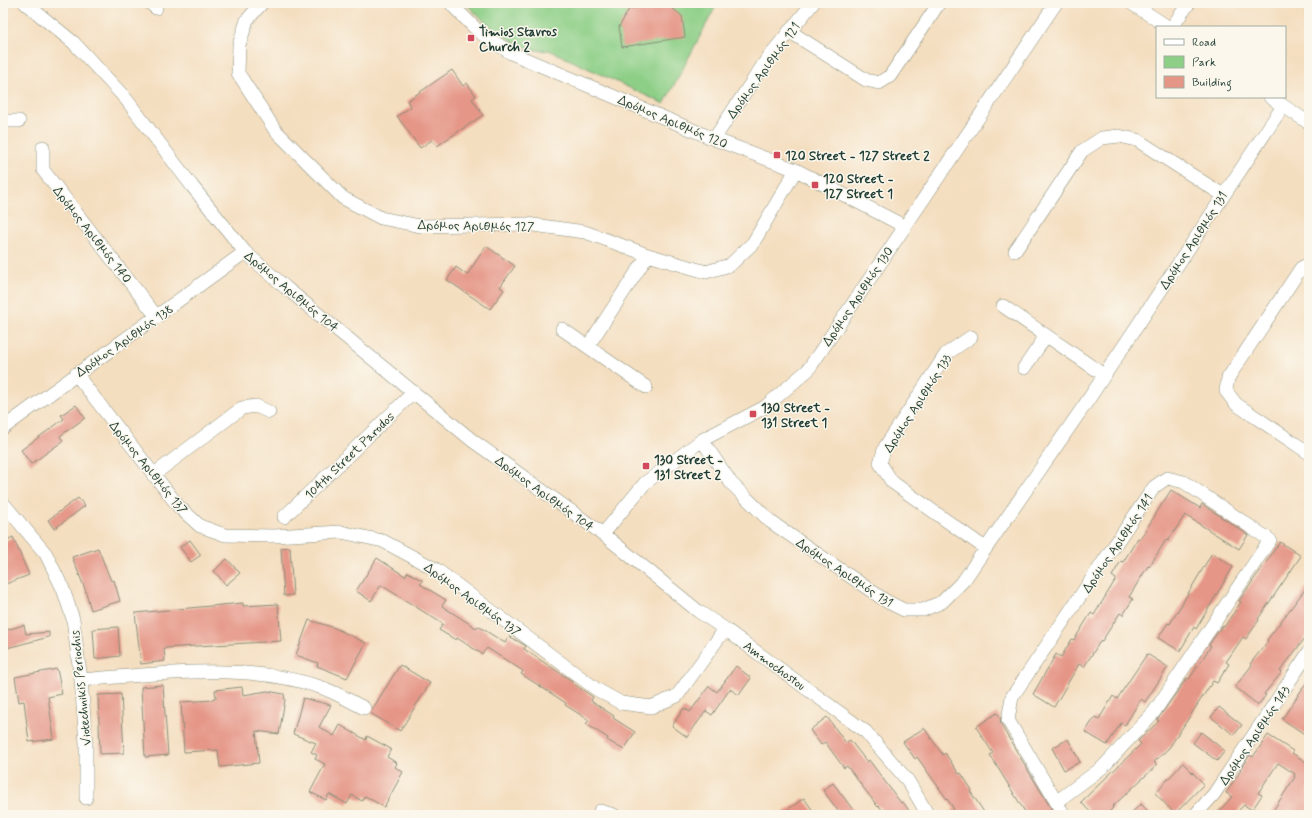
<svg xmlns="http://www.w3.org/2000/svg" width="1312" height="818" font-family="Mynerve,sans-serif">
  <rect width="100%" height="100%" fill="#fbf7ec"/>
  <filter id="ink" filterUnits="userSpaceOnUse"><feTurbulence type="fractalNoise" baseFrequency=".025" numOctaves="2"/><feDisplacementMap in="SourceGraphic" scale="8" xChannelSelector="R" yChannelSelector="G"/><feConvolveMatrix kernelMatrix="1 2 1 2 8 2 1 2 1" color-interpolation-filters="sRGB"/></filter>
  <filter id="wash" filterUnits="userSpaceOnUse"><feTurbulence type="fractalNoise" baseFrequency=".012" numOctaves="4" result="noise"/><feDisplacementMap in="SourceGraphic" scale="16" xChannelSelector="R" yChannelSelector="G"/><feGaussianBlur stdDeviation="0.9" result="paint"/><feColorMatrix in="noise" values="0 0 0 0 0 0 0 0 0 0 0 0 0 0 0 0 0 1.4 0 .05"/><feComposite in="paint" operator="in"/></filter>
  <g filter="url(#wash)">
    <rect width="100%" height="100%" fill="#f4dec0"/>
    <path fill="#8dcf87" stroke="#56865e" d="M 466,3 L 716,3 L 717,4 L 664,104 L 549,50 C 524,56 481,21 466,3 Z"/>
    <g id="blocks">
      <path fill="#e59687" d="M 666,3 L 682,16 L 685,37 L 622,47 L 619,27 L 629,9 Z
        M 452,70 L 463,86 L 467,83 L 476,96 L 472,99 L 483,115 L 437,146 L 432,140 L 420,148 L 397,116 L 411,107 L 407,101 Z
        M 486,246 L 515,266 L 500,287 L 504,290 L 490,309 L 447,280 L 456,267 L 467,275 Z
        M 76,405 L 85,418 L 60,436 L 63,441 L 31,464 L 21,450 L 64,419 L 61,415 Z
        M 1171,490 L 1200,508 L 1202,504 L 1248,535 L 1239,549 L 1185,515 L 1168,541 L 1166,540 L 1149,567 L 1148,566 L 1129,597 L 1133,599 L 1123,615 L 1120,613 L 1102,641 L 1101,640 L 1084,667 L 1079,664 L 1054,707 L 1033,694 L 1056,654 L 1061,657 L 1072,639 L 1074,640 L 1091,613 L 1094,615 L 1116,579 L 1112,576 L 1121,561 L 1123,562 L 1138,538 L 1140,539 Z
        M 78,498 L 85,506 L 54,529 L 48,520 Z
        M 13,537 L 29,575 L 3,585 L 3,542 Z
        M 190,540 L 201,555 L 191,562 L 180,547 Z
        M 1280,542 L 1301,556 L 1258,619 L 1259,620 L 1246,639 L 1243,637 L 1226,662 L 1229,664 L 1217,683 L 1213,681 L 1169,748 L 1154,762 L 1157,765 L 1112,807 L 1113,808 L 1106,815 L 1093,815 L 1081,802 L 1141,744 L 1138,741 L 1159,721 L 1157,720 L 1187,678 L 1189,679 L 1211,646 L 1209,645 L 1222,626 L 1224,627 L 1241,602 L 1239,601 Z
        M 290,547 L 293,595 L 284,596 L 281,548 Z
        M 98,548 L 111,581 L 114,580 L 120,601 L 91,610 L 85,589 L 72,557 Z
        M 1212,553 L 1233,567 L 1196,629 L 1194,627 L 1180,651 L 1158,638 L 1168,623 L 1170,624 Z
        M 377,558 L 405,576 L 408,572 L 423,581 L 420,584 L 446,600 L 442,606 L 476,628 L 478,626 L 505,643 L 509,636 L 526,646 L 524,649 L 572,681 L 571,682 L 593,697 L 591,701 L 614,716 L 613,718 L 635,732 L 624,750 L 607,740 L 608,738 L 586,724 L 589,720 L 565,705 L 566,703 L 521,674 L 523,671 L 487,648 L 482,654 L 457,638 L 456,640 L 439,630 L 443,624 L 381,585 L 371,601 L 356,591 Z
        M 227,559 L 240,573 L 226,585 L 214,571 Z
        M 1309,584 L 1309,633 L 1280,671 L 1282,672 L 1264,694 L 1266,695 L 1258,705 L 1235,687 L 1252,665 L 1250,664 L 1268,641 L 1267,640 Z
        M 243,603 L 243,606 L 278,604 L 281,641 L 164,648 L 165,661 L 141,664 L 135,613 Z
        M 309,620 L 335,628 L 366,643 L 347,678 L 317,666 L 318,663 L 296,655 Z
        M 24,625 L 26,634 L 49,632 L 49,637 L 3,649 L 3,631 Z
        M 118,627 L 120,656 L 95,659 L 93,629 Z
        M 1147,654 L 1168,667 L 1145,702 L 1141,699 L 1125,725 L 1121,723 L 1107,745 L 1085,732 L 1095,717 L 1099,719 L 1113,696 L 1117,699 Z
        M 400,665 L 430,683 L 400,731 L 370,713 Z
        M 736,666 L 751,678 L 739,695 L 730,689 L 712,715 L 706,711 L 687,737 L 672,726 L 684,708 L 690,712 L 709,686 L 717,692 Z
        M 57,669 L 62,694 L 48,697 L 54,739 L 29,742 L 24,701 L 19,702 L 15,677 Z
        M 1309,679 L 1309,737 L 1282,719 Z
        M 163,685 L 168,755 L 145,757 L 141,687 Z
        M 242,687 L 243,695 L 267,691 L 284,694 L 285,700 L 279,734 L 256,731 L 259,763 L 220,767 L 218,750 L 184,752 L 181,702 L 213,700 L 213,698 L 216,698 L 215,690 Z
        M 121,694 L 124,753 L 100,754 L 98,695 Z
        M 303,698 L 331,705 L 319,727 L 334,736 L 340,725 L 366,740 L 367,736 L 391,749 L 387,757 L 397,763 L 395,767 L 403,772 L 384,807 L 365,796 L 362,801 L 352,795 L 347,804 L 329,794 L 326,800 L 310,792 L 325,764 L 315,759 L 317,755 L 311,752 L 316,743 L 293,734 Z
        M 1219,707 L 1242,725 L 1234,735 L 1211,717 Z
        M 997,713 L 1000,717 L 1001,724 L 1005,732 L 1055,815 L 1027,815 L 990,755 L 993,753 L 976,727 Z
        M 827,717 L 846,743 L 850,740 L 867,762 L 869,760 L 901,803 L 903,802 L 912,815 L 886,815 L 879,806 L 878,807 L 847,766 L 844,768 L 825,742 L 821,745 L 810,730 Z
        M 924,728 L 943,755 L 945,753 L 959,774 L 961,773 L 972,790 L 970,791 L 986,815 L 945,815 L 954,809 L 917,757 L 915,759 L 903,742 Z
        M 1201,732 L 1225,751 L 1217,761 L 1193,743 Z
        M 1268,735 L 1293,751 L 1292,753 L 1309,764 L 1309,812 L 1307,815 L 1270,815 L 1295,777 L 1294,776 L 1295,774 L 1278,763 L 1258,793 L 1262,795 L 1252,810 L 1244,805 L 1234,815 L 1215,815 L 1232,797 L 1226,793 L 1241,770 L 1240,769 L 1250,755 L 1253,757 Z
        M 1068,739 L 1080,762 L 1064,770 L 1052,748 Z
        M 1183,763 L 1204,784 L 1175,814 L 1155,793 Z
        M 833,783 L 857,815 L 841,815 L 823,790 Z
        M 804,798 L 816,815 L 780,815 Z
        M 1141,804 L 1152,815 L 1129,815 Z"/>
    </g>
  </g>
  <g filter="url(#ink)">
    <use href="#blocks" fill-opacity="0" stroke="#8a8e7a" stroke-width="1"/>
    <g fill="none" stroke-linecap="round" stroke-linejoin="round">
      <defs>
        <path id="minor" d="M 25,3 L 74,43 L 126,99 L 192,186 L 245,252 L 285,287 L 473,441 L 603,534 L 698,611 L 725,629 L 866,732 L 908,781 L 928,815
          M 150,3 L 156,8
          M 262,3 L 247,20 L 239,45 L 238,73 L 275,130 L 343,198 L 381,218 L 420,226 L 526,224 L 585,232 L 648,255 L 706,272 L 730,265 L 753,243 L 796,170
          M 451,3 L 454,7 L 479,32 L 511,53 L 714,139 L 796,170 L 904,226
          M 1131,3 L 1168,27
          M 1308,3 L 1309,3
          M 1172,27 L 1189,3
          M 789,31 L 866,80 L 879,83 L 890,76 L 939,3
          M 1270,97 L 1309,123
          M 3,121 L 19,121
          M 714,139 L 767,59 L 813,3
          M 43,147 L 43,170 L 157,317
          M 1015,251 L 1082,151 L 1102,138 L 1119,136 L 1137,140 L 1223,195
          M 1309,264 L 1301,268 L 1228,378 L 1226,391 L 1236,404 L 1309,453
          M 1003,306 L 1104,375
          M 562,329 L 646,387
          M 971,337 L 946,354 L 885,447 L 880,463 L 892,482 L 985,548
          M 588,346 L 648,255
          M 1024,368 L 1046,336
          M 76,374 L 179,507 L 200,526 L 225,535 L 274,536 L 341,532 L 383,541 L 437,570 L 596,689 L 621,703 L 651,707 L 677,696 L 725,629
          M 3,428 L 245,252
          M 702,440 L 731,483 L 771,522 L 886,601 L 904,610 L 923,610 L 942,602 L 964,580 L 1086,403 L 1283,106
          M 153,475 L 242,408 L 256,406 L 269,412
          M 3,503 L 46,554 L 63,589 L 73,619 L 81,680 L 86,743 L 86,798
          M 284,517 L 414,392
          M 603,534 L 645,483 L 702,440 L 765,407 L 808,370 L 1056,3
          M 81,680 C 158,674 246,662 320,687 C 335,692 350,701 364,708
          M 1056,802 L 1103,767 L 1154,712 L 1270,540 L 1184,482 L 1167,478 L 1154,487 L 1012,697 L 1008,720 L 1064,815
          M 600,811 L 614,815
          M 1195,815 L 1214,794 L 1309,652"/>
      </defs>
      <use href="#minor" stroke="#8a8e7a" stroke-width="14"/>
      <use href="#minor" stroke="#fff" stroke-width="13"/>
    </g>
  </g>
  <g fill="#d1495b" stroke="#fbf7ec" stroke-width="1.5">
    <rect x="467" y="34" width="8" height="8" rx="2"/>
    <rect x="773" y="151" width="8" height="8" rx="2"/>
    <rect x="811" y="181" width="8" height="8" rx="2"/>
    <rect x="749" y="410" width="8" height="8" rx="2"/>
    <rect x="642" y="462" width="8" height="8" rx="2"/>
  </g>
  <g text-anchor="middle" stroke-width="3" stroke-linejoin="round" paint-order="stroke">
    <g font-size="13" font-weight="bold" fill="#1f3d34" stroke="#fbf7ec" text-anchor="start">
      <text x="479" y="36">Timios Stavros<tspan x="479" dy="15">Church 2</tspan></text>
      <text x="785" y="160">120 Street - 127 Street 2</text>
      <text x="823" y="183">120 Street -<tspan x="823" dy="15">127 Street 1</tspan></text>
      <text x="761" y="412">130 Street -<tspan x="761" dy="15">131 Street 1</tspan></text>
      <text x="654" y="464">130 Street -<tspan x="654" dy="15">131 Street 2</tspan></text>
    </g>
    <g font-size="13" fill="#1f3d34" stroke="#fbf7ec">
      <text transform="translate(763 70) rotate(-54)" y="5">Δρόμος Αριθμός 121</text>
      <text transform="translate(673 121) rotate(23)" y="5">Δρόμος Αριθμός 120</text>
      <text transform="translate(476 225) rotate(1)" y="5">Δρόμος Αριθμός 127</text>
      <text transform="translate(93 234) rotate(52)" y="5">Δρόμος Αριθμός 140</text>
      <text transform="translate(1193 240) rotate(-57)" y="5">Δρόμος Αριθμός 131</text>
      <text transform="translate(292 291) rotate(40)" y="5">Δρόμος Αριθμός 104</text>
      <text transform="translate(857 296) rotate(-56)" y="5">Δρόμος Αριθμός 130</text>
      <text transform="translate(124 340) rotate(-35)" y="5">Δρόμος Αριθμός 138</text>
      <text transform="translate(917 403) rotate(-57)" y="5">Δρόμος Αριθμός 133</text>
      <text transform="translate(349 455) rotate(-44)" y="5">104th Street Parodos</text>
      <text transform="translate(149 467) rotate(51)" y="5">Δρόμος Αριθμός 137</text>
      <text transform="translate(545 493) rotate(36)" y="5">Δρόμος Αριθμός 104</text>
      <text transform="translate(1117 543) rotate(-56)" y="5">Δρόμος Αριθμός 141</text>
      <text transform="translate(845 572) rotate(34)" y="5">Δρόμος Αριθμός 131</text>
      <text transform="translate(473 599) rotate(36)" y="5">Δρόμος Αριθμός 137</text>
      <text transform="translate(775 665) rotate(36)" y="5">Ammochostou</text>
      <text transform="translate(80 688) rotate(-96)" y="5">Viotechnikis Periochis</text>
      <text transform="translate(1254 735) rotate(-56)" y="5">Δρόμος Αριθμός 143</text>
    </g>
  </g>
  <rect width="1312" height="818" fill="none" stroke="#fbf7ec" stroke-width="16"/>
  <rect x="1156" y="26" width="130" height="72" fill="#fbf7ec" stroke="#a3ada2"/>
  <rect x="1164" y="39" width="20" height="6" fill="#ffffff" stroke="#a3ada2"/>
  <text x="1192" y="46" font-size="12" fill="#1f3d34">Road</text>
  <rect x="1164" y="56" width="20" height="12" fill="#8dcf87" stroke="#a3ada2"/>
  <text x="1192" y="66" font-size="12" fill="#1f3d34">Park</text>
  <rect x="1164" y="76" width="20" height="12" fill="#e59687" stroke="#a3ada2"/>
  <text x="1192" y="86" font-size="12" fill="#1f3d34">Building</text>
</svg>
